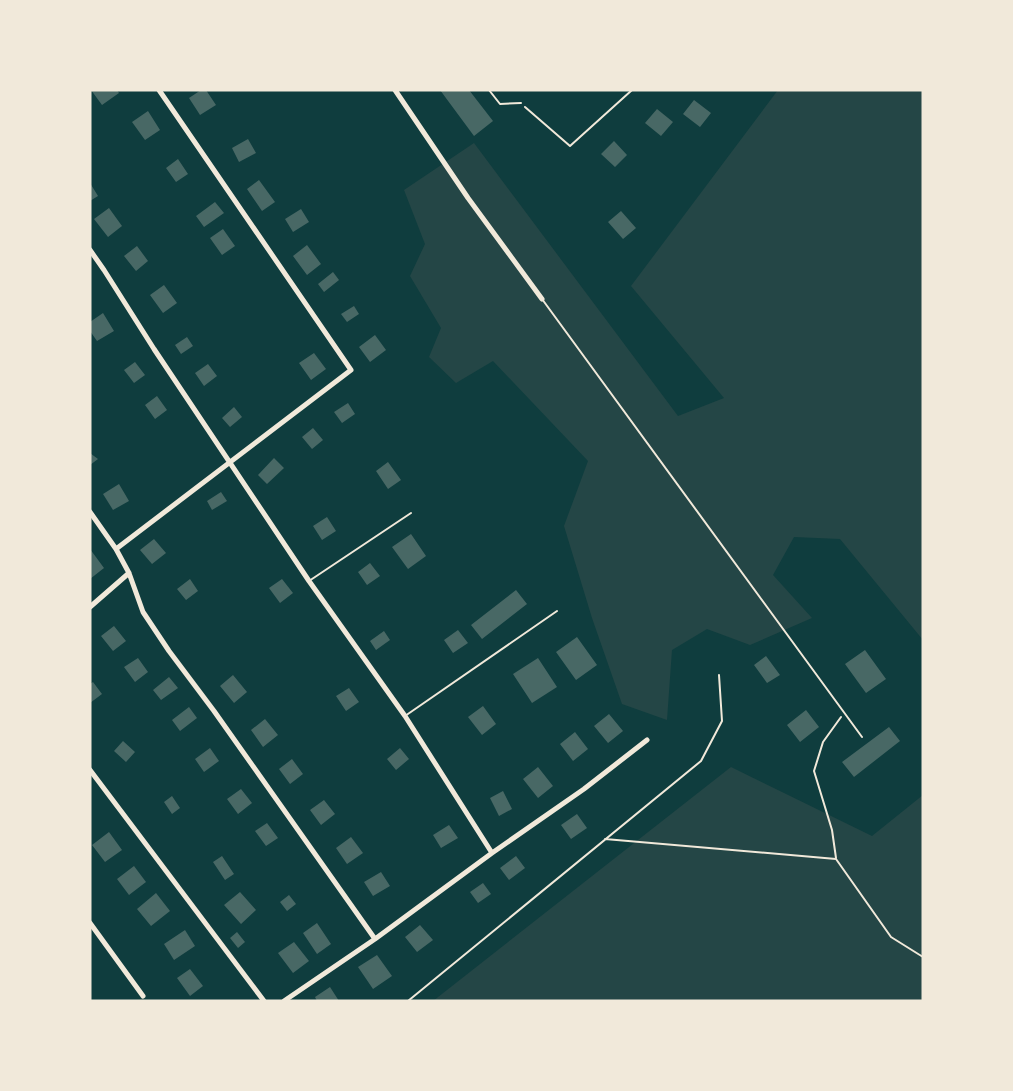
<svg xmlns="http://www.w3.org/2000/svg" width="1013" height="1091" font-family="'PT Sans Narrow',sans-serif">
  <rect width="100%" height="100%" fill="#0f3d3e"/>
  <path fill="#244646" d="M 778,90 L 923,90 L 923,640 L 840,539 L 794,537 L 773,575 L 812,618 L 750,645 L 707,629 L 672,650 L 667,720 L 622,704 L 592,618 L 564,526 L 588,461 L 493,361 L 456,383 L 429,357 L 441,328 L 410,276 L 425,244 L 404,190 L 474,143 L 678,416 L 724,398 L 631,286 Z
    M 731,767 L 872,836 L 923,795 L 923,1001 L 433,1001 Z"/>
  <path fill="#486865" d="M 91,90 L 117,90 L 119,93 L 102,105 Z
    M 201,90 L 206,90 L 216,105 L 200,115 L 189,98 Z
    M 440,90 L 469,90 L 493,121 L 474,136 Z
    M 694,100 L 711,113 L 700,127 L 683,114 Z
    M 657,109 L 673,122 L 661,136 L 645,123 Z
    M 148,111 L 160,130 L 145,140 L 132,122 Z
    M 248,139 L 256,153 L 239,162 L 232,148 Z
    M 614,141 L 627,155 L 615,167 L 601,154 Z
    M 178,159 L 188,174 L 176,182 L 166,168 Z
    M 259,180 L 275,202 L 262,211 L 247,189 Z
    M 90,183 L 98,196 L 90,201 Z
    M 215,202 L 224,213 L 204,227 L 196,216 Z
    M 109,208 L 122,226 L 108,237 L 94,219 Z
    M 301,209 L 309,222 L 293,232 L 285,219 Z
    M 621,211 L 636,228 L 623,239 L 608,222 Z
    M 223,229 L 235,246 L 222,255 L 210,238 Z
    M 307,245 L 321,264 L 307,275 L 293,256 Z
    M 137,246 L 148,261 L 136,271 L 124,256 Z
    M 333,272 L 339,280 L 324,292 L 318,284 Z
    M 164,285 L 177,303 L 163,313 L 150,295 Z
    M 354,306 L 359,314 L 347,322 L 341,314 Z
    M 103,313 L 114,331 L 97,341 L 90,331 L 90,322 Z
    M 375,335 L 386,350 L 370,362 L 359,347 Z
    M 187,337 L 193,346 L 181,354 L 175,345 Z
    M 314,353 L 326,369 L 311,380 L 299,363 Z
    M 135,362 L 145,375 L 134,383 L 124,370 Z
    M 208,364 L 217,376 L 204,386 L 195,373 Z
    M 157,396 L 167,410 L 155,419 L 145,405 Z
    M 348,403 L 355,414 L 342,423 L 334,412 Z
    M 234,407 L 242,417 L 230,427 L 222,418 Z
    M 313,428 L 323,440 L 312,449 L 302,437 Z
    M 90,453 L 98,459 L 90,465 Z
    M 274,458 L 284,468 L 267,484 L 258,475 Z
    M 388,462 L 401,480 L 388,489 L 376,471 Z
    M 119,484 L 129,501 L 113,510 L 103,494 Z
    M 221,492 L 227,501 L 212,510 L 207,501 Z
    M 327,517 L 336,531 L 322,540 L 313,526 Z
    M 411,534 L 426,556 L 408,569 L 392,547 Z
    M 154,539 L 166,553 L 152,564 L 140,550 Z
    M 90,549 L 104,568 L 90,579 Z
    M 370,563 L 380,576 L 367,585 L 358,572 Z
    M 190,579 L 198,591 L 186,600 L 177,589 Z
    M 282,579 L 293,593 L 280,603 L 269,588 Z
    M 516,590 L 527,604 L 482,639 L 471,625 Z
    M 114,626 L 126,641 L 113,651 L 101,636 Z
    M 458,630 L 468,643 L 453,653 L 444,640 Z
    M 384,631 L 390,640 L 376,650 L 370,641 Z
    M 577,637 L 597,665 L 576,680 L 556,652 Z
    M 865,650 L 886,679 L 866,693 L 845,664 Z
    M 766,656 L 780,675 L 767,683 L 754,665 Z
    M 138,658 L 148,672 L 135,682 L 124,667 Z
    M 538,658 L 557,687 L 532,703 L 513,674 Z
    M 233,675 L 247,692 L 234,703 L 220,686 Z
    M 169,677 L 178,688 L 161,700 L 153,690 Z
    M 93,682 L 102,694 L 90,703 L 90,684 Z
    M 349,688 L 359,702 L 346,711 L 336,696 Z
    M 483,706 L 496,724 L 482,735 L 468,717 Z
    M 189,707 L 197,718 L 180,731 L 172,720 Z
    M 806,710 L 819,727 L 800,742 L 787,725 Z
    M 609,714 L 623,731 L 608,743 L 594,726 Z
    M 265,719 L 278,735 L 263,747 L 251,730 Z
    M 889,727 L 900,741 L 854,777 L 842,762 Z
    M 575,732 L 588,749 L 573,761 L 560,744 Z
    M 123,741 L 135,752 L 126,762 L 114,751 Z
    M 210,748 L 219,761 L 204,772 L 195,759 Z
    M 400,748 L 409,759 L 396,770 L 387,759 Z
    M 292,759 L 303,774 L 290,784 L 279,769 Z
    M 538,767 L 553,786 L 538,798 L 523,779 Z
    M 241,789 L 252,803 L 238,814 L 227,799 Z
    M 503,791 L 512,809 L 499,816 L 490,798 Z
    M 172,796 L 180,808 L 172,814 L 164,802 Z
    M 324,800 L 335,814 L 321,825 L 310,810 Z
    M 577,814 L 587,828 L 571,839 L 561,825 Z
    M 267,823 L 278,838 L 266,846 L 255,831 Z
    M 449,825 L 458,838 L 441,848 L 433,835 Z
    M 109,832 L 122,850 L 105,862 L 92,845 Z
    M 351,837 L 363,853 L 347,864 L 336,848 Z
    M 222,856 L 234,874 L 225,880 L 213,862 Z
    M 516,856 L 525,868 L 509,880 L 500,868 Z
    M 134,866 L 146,882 L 129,895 L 117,879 Z
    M 381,872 L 390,886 L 373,896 L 364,882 Z
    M 483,883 L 491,894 L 478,903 L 470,892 Z
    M 240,892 L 256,910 L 241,924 L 224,905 Z
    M 156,893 L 170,911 L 151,926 L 137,909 Z
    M 289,895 L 296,904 L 287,911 L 280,902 Z
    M 317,923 L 331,944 L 317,954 L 303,933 Z
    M 420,925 L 433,940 L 417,952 L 405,937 Z
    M 185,930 L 195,946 L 174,960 L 164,944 Z
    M 237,932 L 245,942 L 238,948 L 230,938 Z
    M 294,942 L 309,961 L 293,973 L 278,953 Z
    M 377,955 L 392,976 L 373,989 L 358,967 Z
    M 190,969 L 203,986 L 190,996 L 177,978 Z
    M 330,987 L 339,1001 L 317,1001 L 315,997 Z"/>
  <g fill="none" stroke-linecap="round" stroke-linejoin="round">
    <path stroke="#f1e9da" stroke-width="2" d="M 525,107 L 570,146 L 632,90
      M 605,839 L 836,859 L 891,937 L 923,957
      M 836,858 L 832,830 L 814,771 L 823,742 L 841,717
      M 408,1001 L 701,761 L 722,721 L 719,675"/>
    <path stroke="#f1e9da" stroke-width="2" d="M 489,90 L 500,104 L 521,103
      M 542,299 L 862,737
      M 309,581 L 411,513
      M 405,716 L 557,611"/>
    <path stroke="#f1e9da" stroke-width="5" d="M 395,90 L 468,198 L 542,299
      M 90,250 L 104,270 L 154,349 L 309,581 L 405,716 L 492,853
      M 90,512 L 116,549 L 129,573 L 143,612 L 169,651 L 214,711 L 375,939
      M 116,549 L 351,370 L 159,90
      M 90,607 L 129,573
      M 90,770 L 264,1001
      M 90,923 L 143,996
      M 284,1001 L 375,939 L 492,853 L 584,789 L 647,740"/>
  </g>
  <rect width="1013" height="1091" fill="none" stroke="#f1e9da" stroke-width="183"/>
</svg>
